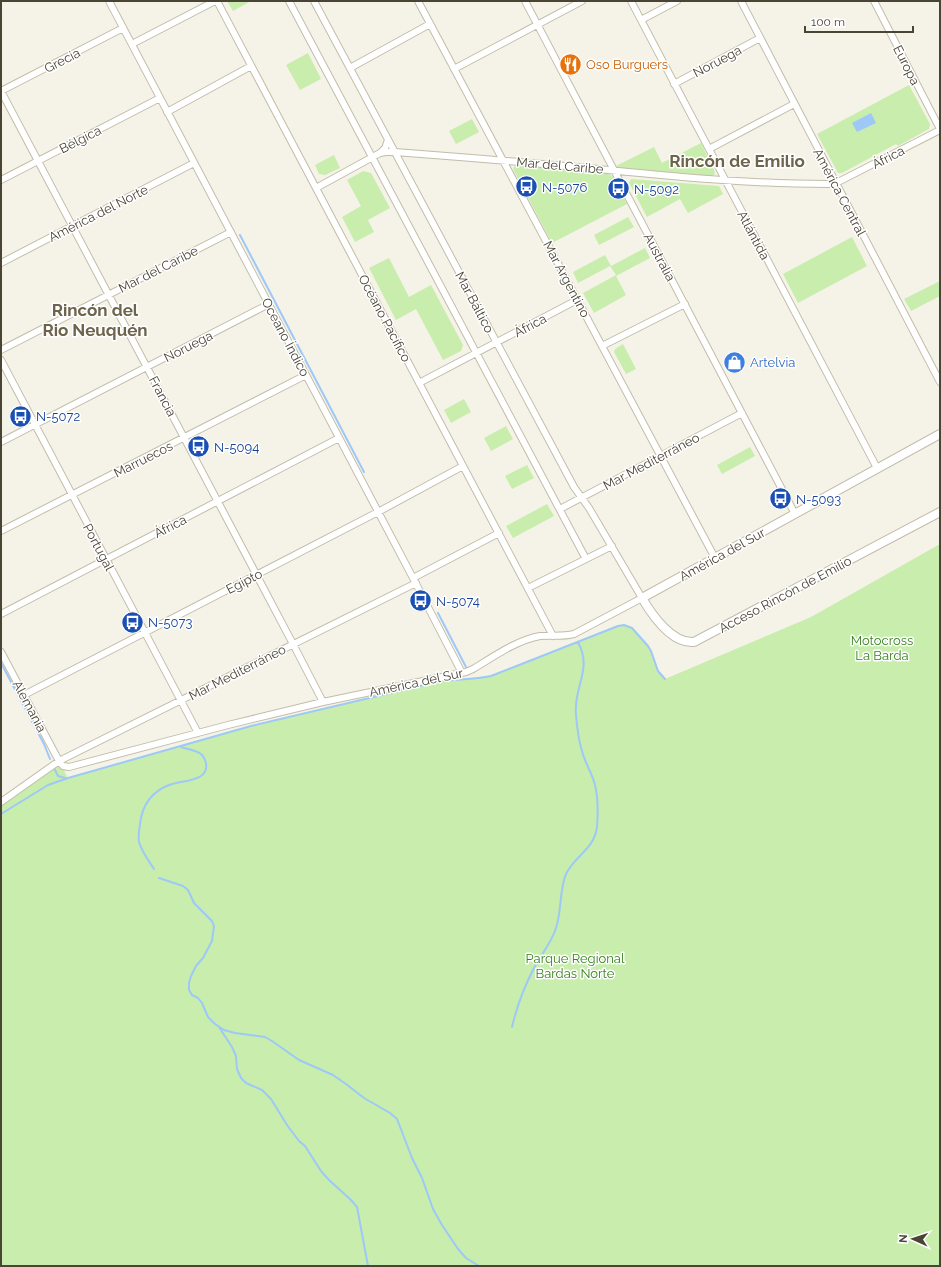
<svg xmlns="http://www.w3.org/2000/svg" width="941" height="1267" font-family="Raleway,sans-serif">
  <rect width="100%" height="100%" fill="#f5f3e8"/>
  <path fill="#c8edad" d="M 227,1 L 251,1 L 233,11 Z
    M 308,53 L 321,79 L 300,90 L 286,65 Z
    M 909,85 L 930,124 L 929,129 L 898,146 L 896,144 L 842,173 L 838,173 L 817,134 Z
    M 472,119 L 479,132 L 456,144 L 449,131 Z
    M 701,143 L 714,170 L 715,174 L 712,176 L 620,168 L 616,166 L 654,147 L 662,163 Z
    M 334,155 L 340,168 L 325,175 L 319,174 L 315,165 Z
    M 517,164 L 607,173 L 613,177 L 627,204 L 552,243 L 514,171 L 513,168 Z
    M 363,171 L 371,173 L 390,208 L 368,220 L 374,232 L 355,242 L 342,217 L 361,206 L 347,180 Z
    M 631,179 L 719,186 L 723,194 L 688,213 L 680,199 L 647,217 L 629,183 Z
    M 628,217 L 634,227 L 599,245 L 594,235 Z
    M 852,237 L 867,266 L 798,303 L 783,274 Z
    M 645,248 L 650,258 L 616,276 L 626,295 L 594,313 L 583,293 L 616,275 L 610,266 L 578,283 L 573,272 L 605,255 L 611,266 Z
    M 389,258 L 409,297 L 431,285 L 463,345 L 461,351 L 443,360 L 416,309 L 396,320 L 369,268 Z
    M 940,281 L 940,296 L 911,311 L 904,299 Z
    M 623,344 L 636,369 L 626,374 L 614,352 L 615,349 Z
    M 464,399 L 471,412 L 451,423 L 444,410 Z
    M 506,426 L 513,439 L 491,451 L 484,438 Z
    M 750,447 L 755,456 L 722,474 L 717,465 Z
    M 527,465 L 534,478 L 512,489 L 505,476 Z
    M 547,504 L 554,516 L 513,538 L 506,526 Z
    M 940,544 L 940,1266 L 1,1266 L 1,802 L 59,761 L 68,778 L 251,726 L 437,682 C 455,679 473,680 491,676 L 618,626 L 624,625 L 632,628 L 648,646 L 651,651 L 658,671 L 665,679 L 811,617 Z"/>
  <path fill="#9ec8f8" d="M 871,113 L 876,123 L 857,132 L 852,123 Z"/>
  <g fill="none" stroke-linecap="round" stroke-linejoin="round">
    <path stroke="#9ec8f8" stroke-width="2" d="M 240,235 L 364,472
      M 438,613 L 466,667
      M 1,663 L 44,744 L 50,759
      M 54,768 L 58,776 L 65,778
      M 1,814 L 48,785 L 68,778 L 251,726 L 437,682 C 455,679 473,680 491,676 L 618,626 L 624,625 L 632,628 L 648,646 L 651,651 L 658,671 L 665,679
      M 154,869 C 148,860 142,852 139,842 C 138,836 139,830 140,824 C 142,806 151,792 169,785 C 179,781 192,782 201,776 C 209,771 207,760 201,754 C 196,750 187,749 181,747
      M 159,878 L 183,886 L 188,890 L 194,903 L 212,921 L 214,926 L 212,941 L 203,958 L 196,966 L 191,976 L 189,983 L 189,990 L 192,995 L 198,998 L 202,1003 L 208,1017 L 215,1024 L 224,1030 L 235,1033 L 265,1037 L 272,1041 L 299,1060 L 333,1075 L 346,1084 L 364,1098 L 390,1113 L 397,1119 L 412,1158 L 422,1178 L 433,1209 L 442,1225 L 458,1249 L 466,1258 L 479,1266
      M 219,1027 L 232,1047 L 236,1056 L 237,1069 L 241,1078 L 246,1083 L 262,1090 L 271,1099 L 287,1125 L 299,1141 L 305,1146 L 321,1171 L 329,1180 L 351,1200 L 357,1207 L 368,1266
      M 512,1027 C 517,1006 524,987 534,968 C 541,955 550,944 555,931 C 562,914 559,890 566,874 C 575,855 594,850 597,827 C 598,814 598,797 595,785 C 592,773 585,763 582,751 C 578,739 577,727 576,715 C 573,687 593,670 578,642"/>
    <defs>
      <path id="minor" d="M 109,1 L 413,578 L 462,673
        M 217,1 L 553,636
        M 289,1 L 586,559
        M 418,1 L 715,558
        M 525,1 L 795,514
        M 631,1 L 877,468
        M 741,1 L 940,382
        M 874,1 L 940,129
        M 641,20 L 677,1
        M 123,28 L 1,91 L 293,644 L 323,702
        M 132,44 L 215,1
        M 350,68 L 430,24
        M 454,69 L 582,1
        M 674,84 L 760,38
        M 167,112 L 251,66
        M 709,149 L 794,104
        M 380,153 L 386,152 L 395,152 C 460,157 524,162 589,168 C 668,176 748,184 828,184 L 836,183 L 842,180 L 940,130
        M 1,180 L 160,98
        M 316,188 L 380,153 L 385,148 L 388,140
        M 1,263 L 194,163
        M 602,346 L 685,304
        M 1,350 L 231,232
        M 1,360 L 198,733
        M 419,383 L 577,300
        M 1,442 L 269,304
        M 560,509 L 742,413
        M 1,531 L 306,375
        M 413,578 L 499,533
        M 528,588 L 612,546
        M 1,614 L 339,438
        M 1,652 L 59,761 L 63,766 L 69,767 L 228,725 L 323,702 L 466,672 L 473,669 C 493,657 517,640 540,636 C 551,635 562,637 574,634 L 642,598 L 589,508 L 574,487 L 314,1
        M 24,695 L 378,512 L 463,466
        M 1,802 L 59,761 L 416,583"/>
      <path id="tertiary" d="M 940,434 L 642,598 C 652,615 672,644 694,642 L 940,512"/>
    </defs>
    <use href="#minor" stroke="#c2bda9" stroke-width="8"/>
    <use href="#tertiary" stroke="#c2bda9" stroke-width="10"/>
    <use href="#minor" stroke="#fff" stroke-width="6"/>
    <use href="#tertiary" stroke="#fff" stroke-width="8"/>
  </g>
  <defs>
    <symbol id="restaurant-disc" viewBox="-11 -11 22 22"><circle r="9.5" fill="#e8710a" stroke="#fff"/><path d="M-5-6h1v4h1v-4h1v4h1v-4h1v5L-1.5 .5V6h-2V.5L-5-1ZM5-6V6H3V1.5H1.5Q1.5-4 5-6Z" fill="#fff"/></symbol>
    <symbol id="bus-disc" viewBox="-11 -11 22 22"><circle r="9.5" fill="#1a4fb4" stroke="#fff"/><path d="M-5-6H5V4H4V6H2V4H-2V6H-4V4H-5ZM-3.5-4V0h7V-4ZM-3.5 1.2v1.5H-2V1.2ZM2 1.2v1.5H3.5V1.2Z" fill="#fff"/></symbol>
    <symbol id="shop-disc" viewBox="-11 -11 22 22"><circle r="9.5" fill="#3f7fe0" stroke="#fff"/><path d="M-5-2.5h2.3a2.7 3.5 0 0 1 5.4 0H5L5.5 6h-11ZM-1.5-2.5h3a1.5 2.3 0 0 0-3 0Z" fill="#fff"/></symbol>
  </defs>
  <g fill-rule="evenodd">
    <use href="#restaurant-disc" x="558" y="52" width="25" height="25"/>
    <use href="#bus-disc" x="514" y="174" width="25" height="25"/>
    <use href="#bus-disc" x="606" y="176" width="25" height="25"/>
    <use href="#shop-disc" x="722" y="350" width="25" height="25"/>
    <use href="#bus-disc" x="8" y="404" width="25" height="25"/>
    <use href="#bus-disc" x="186" y="434" width="25" height="25"/>
    <use href="#bus-disc" x="768" y="486" width="25" height="25"/>
    <use href="#bus-disc" x="408" y="588" width="25" height="25"/>
    <use href="#bus-disc" x="120" y="610" width="25" height="25"/>
  </g>
  <g text-anchor="middle" stroke-width="3" stroke-linejoin="round" paint-order="stroke">
    <g font-size="13" fill="#4a4435" stroke="#fff">
      <text transform="translate(62 60) rotate(-27)" y="5">Grecia</text>
      <text transform="translate(717 61) rotate(-28)" y="5">Noruega</text>
      <text transform="translate(907 65) rotate(63)" y="5">Europa</text>
      <text transform="translate(80 139) rotate(-27)" y="5">Bélgica</text>
      <text transform="translate(888 157) rotate(-27)" y="5">África</text>
      <text transform="translate(560 165) rotate(5)" y="5">Mar del Caribe</text>
      <text transform="translate(840 192) rotate(62)" y="5">América Central</text>
      <text transform="translate(98 213) rotate(-27)" y="5">América del Norte</text>
      <text transform="translate(754 235) rotate(62)" y="5">Atlántida</text>
      <text transform="translate(660 257) rotate(62)" y="5">Australia</text>
      <text transform="translate(158 269) rotate(-27)" y="5">Mar del Caribe</text>
      <text transform="translate(567 279) rotate(62)" y="5">Mar Argentino</text>
      <text transform="translate(475 302) rotate(62)" y="5">Mar Báltico</text>
      <text transform="translate(385 318) rotate(62)" y="5">Océano Pacífico</text>
      <text transform="translate(530 325) rotate(-28)" y="5">África</text>
      <text transform="translate(286 337) rotate(62)" y="5">Oceano Índico</text>
      <text transform="translate(188 346) rotate(-27)" y="5">Noruega</text>
      <text transform="translate(163 396) rotate(62)" y="5">Francia</text>
      <text transform="translate(143 459) rotate(-27)" y="5">Marruecos</text>
      <text transform="translate(651 461) rotate(-28)" y="5">Mar Mediterráneo</text>
      <text transform="translate(170 526) rotate(-27)" y="5">África</text>
      <text transform="translate(99 547) rotate(62)" y="5">Portugal</text>
      <text transform="translate(722 554) rotate(-29)" y="5">América del Sur</text>
      <text transform="translate(244 581) rotate(-27)" y="5">Egipto</text>
      <text transform="translate(785 594) rotate(-28)" y="5">Acceso Rincón de Emilio</text>
      <text transform="translate(237 672) rotate(-27)" y="5">Mar Mediterráneo</text>
      <text transform="translate(416 682) rotate(-12)" y="5">América del Sur</text>
      <text transform="translate(30 706) rotate(62)" y="5">Alemania</text>
    </g>
    <g font-size="13" fill="#c56008" stroke="#fff" text-anchor="start">
      <text x="586" y="69">Oso Burguers</text>
    </g>
    <g font-size="13" fill="#164399" stroke="#fff" text-anchor="start">
      <text x="542" y="192">N-5076</text>
      <text x="634" y="194">N-5092</text>
      <text x="36" y="421">N-5072</text>
      <text x="214" y="452">N-5094</text>
      <text x="796" y="504">N-5093</text>
      <text x="436" y="606">N-5074</text>
      <text x="148" y="627">N-5073</text>
    </g>
    <g font-size="13" fill="#366cbe" stroke="#fff" text-anchor="start">
      <text x="750" y="367">Artelvia</text>
    </g>
    <g font-size="13" fill="#3a8222" stroke="#fff">
      <text x="882" y="645">Motocross<tspan x="882" dy="15">La Barda</tspan></text>
      <text x="575" y="963">Parque Regional<tspan x="575" dy="15">Bardas Norte</tspan></text>
    </g>
    <g font-size="17" font-weight="bold" fill="#6e644c" stroke="#fff">
      <text x="737" y="167">Rincón de Emilio</text>
      <text x="95" y="316">Rincón del<tspan x="95" dy="20">Rio Neuquén</tspan></text>
    </g>
  </g>
  <rect width="941" height="1267" fill="none" stroke="#4a4435" stroke-width="4"/>
  <g transform="translate(913 1239) rotate(273)" stroke="#ffffff" stroke-width="3" paint-order="stroke">
  <path d="M0-3L7 15L0 10L-7 15Z" fill="#4a4435"/>
  <text y="-6" font-size="11" font-weight="bold" text-anchor="middle" fill="#4a4435">N</text>
  </g>
  <path d="M805 26v6h108v-6" fill="none" stroke="#4a4435" stroke-width="2"/>
  <text x="811" y="26" font-size="12" fill="#4a4435" stroke="#ffffff" stroke-width="3" paint-order="stroke">100 m</text>
</svg>
